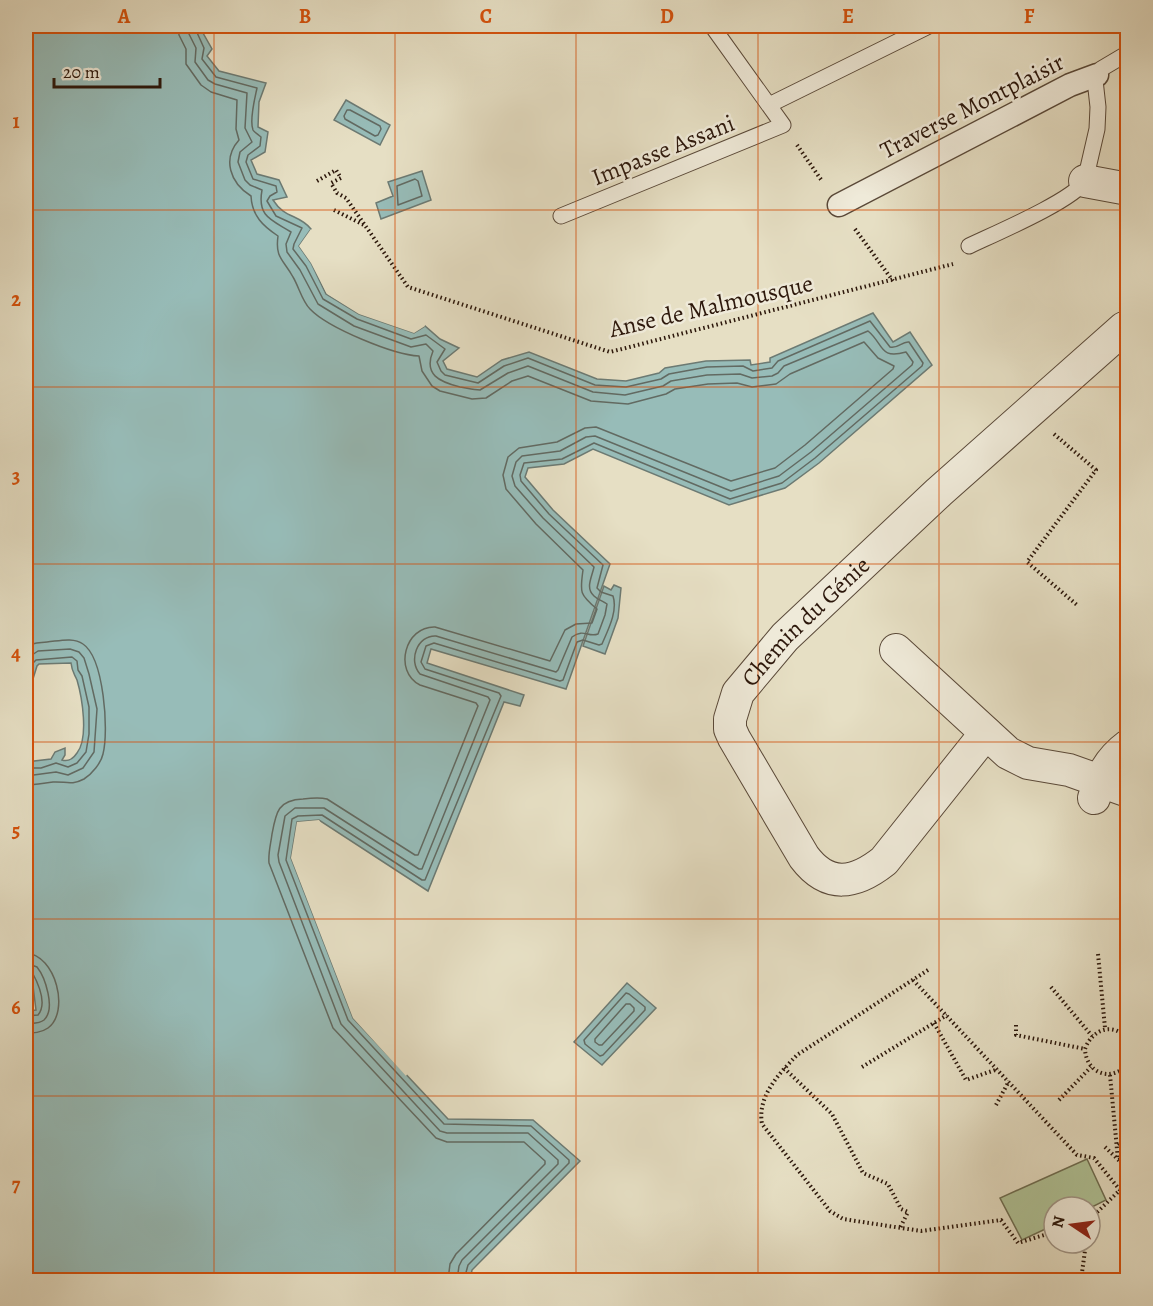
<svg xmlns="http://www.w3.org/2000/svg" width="1153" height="1306" font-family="Alegreya,serif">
  <rect width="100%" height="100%" fill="#e6dfc4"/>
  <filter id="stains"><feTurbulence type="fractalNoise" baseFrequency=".00333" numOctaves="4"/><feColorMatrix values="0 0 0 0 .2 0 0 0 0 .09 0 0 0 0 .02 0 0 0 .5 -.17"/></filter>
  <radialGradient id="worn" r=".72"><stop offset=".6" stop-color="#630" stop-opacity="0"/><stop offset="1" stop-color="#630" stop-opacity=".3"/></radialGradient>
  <path fill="#b0c397" stroke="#6e6d51" stroke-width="1.5" d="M 1087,1159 L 1106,1200 L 1090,1208 L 1054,1207 L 1054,1225 L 1022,1240 L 1000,1198 Z"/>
  <path fill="#97bcb8" stroke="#6c7a73" stroke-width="1.5" d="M 26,26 L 199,26 L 212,49 L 207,56 L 219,71 L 266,83 L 259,102 L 258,127 L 268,132 L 265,152 L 251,160 L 257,174 L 279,180 L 287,197 L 273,200 C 285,219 299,214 311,229 L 299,246 L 311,263 L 326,294 L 359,314 L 414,333 L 425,326 L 440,339 L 459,348 L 443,361 L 447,369 L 477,377 L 502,360 L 529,352 L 597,379 L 626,381 L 659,373 L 665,368 L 706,361 L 750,360 L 751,365 L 770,362 L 770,358 L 873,313 L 893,342 L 910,332 L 932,365 L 819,463 L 785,488 L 729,505 L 593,449 L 564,464 L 528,468 L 525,477 L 553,510 L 610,564 L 566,689 L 431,649 L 427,663 L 524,695 L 520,706 L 504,702 L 428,891 L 319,820 L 297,822 L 291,858 L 353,1018 L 448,1119 L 533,1120 L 580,1161 L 472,1270 L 470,1280 L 26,1280 L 26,1011 L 36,1010 L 33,986 L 26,970 L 26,762 L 51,759 L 55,752 L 65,748 L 65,755 L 62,760 C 69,762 73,759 77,753 C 89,738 82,697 77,680 C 74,673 72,672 71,663 L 39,664 L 37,666 L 32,682 L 33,688 L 26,696 Z
    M 346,100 L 390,125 L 380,145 L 334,120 Z
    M 422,171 L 431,200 L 381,219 L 376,203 L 393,196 L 388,182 Z
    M 614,585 L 621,588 L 618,618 L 605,654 L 583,646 L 604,586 L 611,590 Z
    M 627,983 L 656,1008 L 602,1065 L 574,1042 Z"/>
  <path fill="#e6dfc4" d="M 311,229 L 313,231 L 302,246 L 314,261 L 329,292 L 360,311 L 414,330 L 424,323 L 425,326 L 414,333 L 359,314 L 327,294 L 311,263 L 299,246 Z
    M 319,820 L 323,826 L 319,823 L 300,824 L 294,858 L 356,1016 L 408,1073 L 406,1076 L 353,1018 L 291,858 L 297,822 Z"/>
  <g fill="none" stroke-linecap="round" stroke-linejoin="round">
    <path stroke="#626a62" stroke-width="1.5" d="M 178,26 L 179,35 L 186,49 L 186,64 L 201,85 L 211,92 L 237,100 L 236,129 L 239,140 C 222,159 230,183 251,196 C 252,216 263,226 278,236 C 275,258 283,259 293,277 C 299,287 302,301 310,309 C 328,328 394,355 419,356 L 422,371 L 432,386 L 440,391 L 472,399 L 486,398 L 512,381 L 528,376 L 591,401 L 628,404 L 666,394 L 675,389 L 708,384 L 737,383 L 752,387 L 776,384 L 790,374 L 864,342 L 878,358 L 894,366 L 893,369 L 805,445 L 775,468 L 731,481 L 596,427 L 585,428 L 557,442 L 519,448 L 508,457 L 503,475 L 506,489 L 536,524 L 583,570 C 580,592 579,594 597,609 L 592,623 L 576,624 L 565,630 L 550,661 L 435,627 C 405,626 393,671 420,685 L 476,703 L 478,706 L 418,855 L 415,855 L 327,799 C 319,797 311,798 303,799 C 278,800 276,812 272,834 C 271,843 268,853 269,863 L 333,1028 L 436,1138 L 447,1142 L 524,1142 L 545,1161 L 545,1164 L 456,1254 L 450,1264 L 448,1280
      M 187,26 L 188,32 L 196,48 L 195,62 L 208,80 L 215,84 L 247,93 L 245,128 L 252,142 L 240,152 L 238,162 L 245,180 L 250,185 L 262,190 C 257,217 272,220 291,232 L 286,244 L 287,252 L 300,270 L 318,304 L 354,326 L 411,347 L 426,344 L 433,351 C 423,375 440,382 460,387 C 467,388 473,390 480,390 L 508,373 L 528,366 L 593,392 L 625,395 L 663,386 L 671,381 L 707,375 L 740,374 L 752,378 L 772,376 L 778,373 L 784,366 L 868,331 C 884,344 879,360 906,352 L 913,362 L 912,365 L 811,452 L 779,476 L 731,491 L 595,436 L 586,437 L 560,451 L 522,456 L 516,462 L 512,476 L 515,486 L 543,518 L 594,567 C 592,577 585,588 594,596 C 598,600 603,601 607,604 L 605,615 L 598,634 C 588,638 584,628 572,637 L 558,670 L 556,672 L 436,636 C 417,635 408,661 420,674 L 488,697 L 490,700 L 422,869 L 419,869 L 324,808 L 295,808 L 285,816 L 278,855 L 279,862 L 341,1024 L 440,1131 L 447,1133 L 528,1133 L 558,1160 L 558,1164 L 462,1260 L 459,1266 L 457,1280
      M 194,26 L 204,48 L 202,59 L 216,77 L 257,88 C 255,98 249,120 253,130 C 254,132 259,135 261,137 L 260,146 L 248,155 L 246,162 L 253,179 L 276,186 L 277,192 L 270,196 L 267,201 L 276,216 L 302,228 L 294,244 L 293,249 L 306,266 L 323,299 L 357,319 L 411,339 L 426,335 L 445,349 L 437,362 L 441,371 L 445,375 L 478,383 L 504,366 L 528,358 L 595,385 L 626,387 L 661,379 L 669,374 L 707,367 L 743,366 L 753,371 L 772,368 L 778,361 L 870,321 L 890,347 C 898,349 902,341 909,342 L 923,363 L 922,366 L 815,458 L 782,483 L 730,499 L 594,443 L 562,459 L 524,463 L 520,475 L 521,481 L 549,514 L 603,565 L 597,588 L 601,592 L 613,596 C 618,611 608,630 602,644 L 599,645 L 583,640 L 577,642 L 563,680 L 560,681 L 434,643 L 426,646 L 421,662 L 425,669 L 499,693 L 501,696 L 425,880 L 422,880 L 322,815 L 298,816 L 292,819 L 286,860 L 348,1020 L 444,1124 L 531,1126 L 569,1160 L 569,1163 L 468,1265 L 464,1280
      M 347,110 L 350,110 L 380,126 L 381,129 L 378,135 L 375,136 L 345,119 L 344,116 Z
      M 415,179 L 418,181 L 422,196 L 398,205 L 397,186 Z
      M 26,647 C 33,642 39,643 47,642 C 59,641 73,637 83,644 C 104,658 109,731 103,754 C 101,763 92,774 84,779 C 71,786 65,781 53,782 C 44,783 35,785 26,785
      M 26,659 L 38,651 L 70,649 L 79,652 L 84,658 L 89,674 L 97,709 L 94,752 L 83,768 L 68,775 L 56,772 L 26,776
      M 26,687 L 31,665 L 36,660 L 72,657 L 77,661 L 78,670 L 82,676 L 89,707 L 89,734 L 86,752 L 77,763 L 68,767 L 56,763 L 41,768 L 26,768
      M 26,953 C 56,955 70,1012 48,1028 C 41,1033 33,1033 26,1033
      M 26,963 L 37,967 C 45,977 56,1009 44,1020 C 39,1024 32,1023 26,1024
      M 26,970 L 32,972 C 38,983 48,1003 38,1015 L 26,1016
      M 626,993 L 629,994 L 645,1007 L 645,1010 L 603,1055 L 600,1056 L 585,1044 L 584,1040 Z
      M 626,1004 L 630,1004 L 634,1008 L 634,1011 L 602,1045 L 599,1045 L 595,1042 L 595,1039 Z"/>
    <defs>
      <path id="service" d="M 769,105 L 929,26
        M 561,216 L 783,125 L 712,26
        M 969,246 C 994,234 1072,201 1085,181 L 1097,129 L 1098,107 L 1095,80 L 1101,69 L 1128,53"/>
      <path id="pedestrian" d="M 839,205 L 1070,85 L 1097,75"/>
      <g id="minor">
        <path d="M 1085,181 L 1128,189"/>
        <path d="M 896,650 L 1008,753 L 1028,763 L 1069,770 L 1128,791"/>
        <path id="s1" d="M 986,733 L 884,861 C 855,884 828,889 804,857 L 734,738 L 730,729 L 730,719 L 738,693 L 785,637 L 939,492 L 1124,328"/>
        <path d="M 1094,798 C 1101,777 1109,760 1128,746"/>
      </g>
    </defs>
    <use href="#service" stroke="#5a4939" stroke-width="17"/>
    <use href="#pedestrian" stroke="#5a4939" stroke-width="25"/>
    <use href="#minor" stroke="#5a4939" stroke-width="34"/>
    <path stroke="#2c170b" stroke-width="4" stroke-dasharray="1.5 3" stroke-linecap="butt" d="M 797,145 L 822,181
      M 317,181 L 336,170 L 341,178 L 331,183 L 337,193 L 346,198 L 408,287 L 610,352 L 953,264
      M 334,210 L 364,225
      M 855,229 L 893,281
      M 1054,434 L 1096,470 L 1027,562 L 1077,605
      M 1098,954 L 1105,1028
      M 928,970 L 797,1055 C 779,1074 757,1096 762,1124 L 830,1211 L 843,1219 L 921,1231 L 1001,1220 L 1018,1243 L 1054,1232
      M 913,980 L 1077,1155 L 1094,1158 L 1120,1190 L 1090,1219
      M 1051,987 L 1092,1036
      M 934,1023 L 966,1080 L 998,1069
      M 1016,1025 L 1016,1035 L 1085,1049
      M 1128,1040 C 1114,1021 1092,1029 1085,1049 C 1086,1073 1111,1083 1128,1064
      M 862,1067 L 947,1015
      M 784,1068 L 832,1114 L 863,1173 L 888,1184 L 901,1209 L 908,1212 L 900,1228
      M 1123,1069 L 1128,1073
      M 1110,1075 L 1118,1160
      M 1059,1100 L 1091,1067
      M 996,1105 L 1009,1081
      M 1118,1145 L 1128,1135
      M 1105,1147 L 1128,1169
      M 1119,1160 L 1128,1152
      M 1128,1249 L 1124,1252 L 1128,1255
      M 1081,1280 L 1086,1243"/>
    <use href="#service" stroke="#efead9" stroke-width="15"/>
    <use href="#pedestrian" stroke="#efead9" stroke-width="22"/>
    <use href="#minor" stroke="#efead9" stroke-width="32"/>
  </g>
  <path fill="none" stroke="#d5520c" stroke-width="1.5" stroke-opacity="0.55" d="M 214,26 L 214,1280M 395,26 L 395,1280M 576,26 L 576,1280M 758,26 L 758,1280M 939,26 L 939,1280M 26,210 L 1128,210M 26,387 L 1128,387M 26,564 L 1128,564M 26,742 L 1128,742M 26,919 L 1128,919M 26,1096 L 1128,1096"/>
  <g text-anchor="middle" stroke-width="5" stroke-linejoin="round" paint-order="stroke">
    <g font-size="24" fill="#2c170b" stroke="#efead9">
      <text transform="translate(972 106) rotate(-27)" y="8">Traverse Montplaisir</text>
      <text transform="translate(663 150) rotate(-22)" y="8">Impasse Assani</text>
      <text transform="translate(711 306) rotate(-13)" y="8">Anse de Malmousque</text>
      <text dy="8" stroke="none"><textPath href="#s1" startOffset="540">Chemin du Génie</textPath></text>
    </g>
  </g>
  <rect width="1153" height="1306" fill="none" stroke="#e6dfc4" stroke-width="66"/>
  <g transform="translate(1072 1225) rotate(283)"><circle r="28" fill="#efead9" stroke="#a19687" stroke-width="1.5"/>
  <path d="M0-4.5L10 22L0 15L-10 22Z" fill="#8f2418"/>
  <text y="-9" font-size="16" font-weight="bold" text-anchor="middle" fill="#2c170b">N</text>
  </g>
  <path d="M54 78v9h106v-9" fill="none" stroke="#2c170b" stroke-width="3"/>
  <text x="63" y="78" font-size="18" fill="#2c170b" stroke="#efead9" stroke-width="4.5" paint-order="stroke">20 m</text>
  <rect x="33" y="33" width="1087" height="1240" fill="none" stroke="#d5520c" stroke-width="2"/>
  <g font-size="20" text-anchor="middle" font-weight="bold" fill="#d5520c">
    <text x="124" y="23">A</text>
    <text x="305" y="23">B</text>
    <text x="486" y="23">C</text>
    <text x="667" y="23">D</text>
    <text x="848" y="23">E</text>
    <text x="1029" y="23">F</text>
    <text x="16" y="128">1</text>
    <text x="16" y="306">2</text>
    <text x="16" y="483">3</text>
    <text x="16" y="660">4</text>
    <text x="16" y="837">5</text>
    <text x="16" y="1014">6</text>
    <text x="16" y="1191">7</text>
  </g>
  <rect width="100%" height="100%" filter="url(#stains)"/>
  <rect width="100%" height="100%" fill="url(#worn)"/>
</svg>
